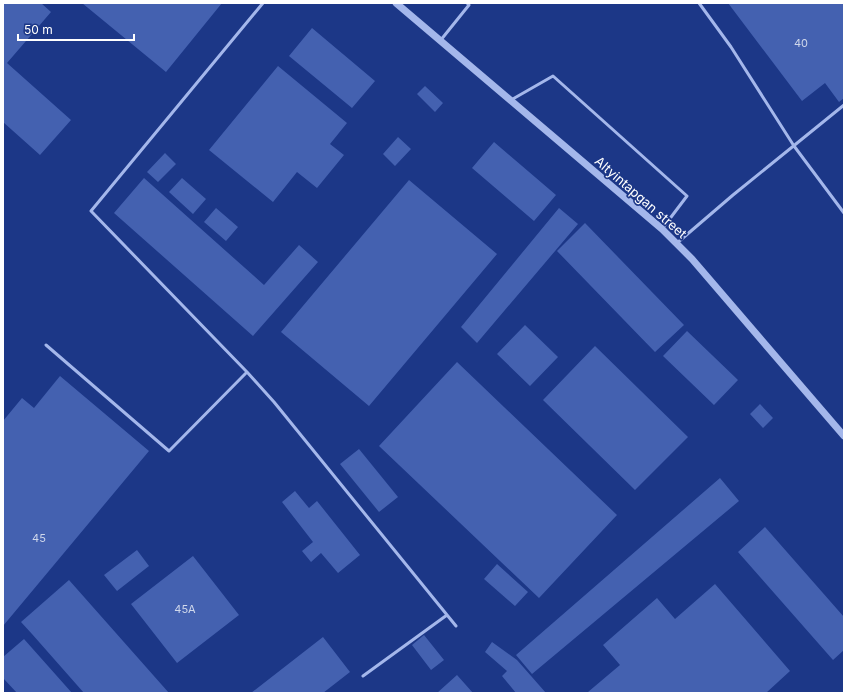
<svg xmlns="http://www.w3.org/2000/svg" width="847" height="696" font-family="Inter,sans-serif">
  <rect width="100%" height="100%" fill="#1c3787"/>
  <path fill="#4461b0" d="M 3,3 L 41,3 L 51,12 L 7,63 L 71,120 L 40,155 L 3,122 Z
    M 82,3 L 222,3 L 166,72 Z
    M 728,3 L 844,3 L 844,98 L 839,102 L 825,83 L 802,101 Z
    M 312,28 L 375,81 L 352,108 L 289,56 Z
    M 278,66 L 347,123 L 330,144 L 344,155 L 317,188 L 297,172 L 273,202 L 209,150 Z
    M 425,86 L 443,103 L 435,112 L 417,94 Z
    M 398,137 L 411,149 L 395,166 L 383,154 Z
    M 494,142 L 556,195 L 534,221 L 472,168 Z
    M 165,153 L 176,164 L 158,182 L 147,172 Z
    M 144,178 L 264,285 L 299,245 L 318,262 L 253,336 L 114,213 Z
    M 182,178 L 206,199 L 193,214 L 169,192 Z
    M 409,180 L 497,254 L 369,406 L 281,332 Z
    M 216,208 L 238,227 L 226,241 L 204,222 Z
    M 559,208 L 578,224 L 477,343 L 461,327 Z
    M 585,223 L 684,325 L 655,352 L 557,251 Z
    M 525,325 L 558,357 L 530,386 L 497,354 Z
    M 687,331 L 738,380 L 714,405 L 663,356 Z
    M 595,346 L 688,437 L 635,490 L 543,400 Z
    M 457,362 L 617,515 L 539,598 L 379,446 Z
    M 60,376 L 149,451 L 3,626 L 3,421 L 22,398 L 34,408 Z
    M 760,404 L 773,418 L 763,428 L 750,414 Z
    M 359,449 L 398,497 L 379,512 L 340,464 Z
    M 720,478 L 739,501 L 532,674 L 516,655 Z
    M 295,491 L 309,508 L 317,501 L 360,555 L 338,573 L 321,553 L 311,562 L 302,551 L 313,542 L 282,502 Z
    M 765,527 L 844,617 L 844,650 L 833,660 L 738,552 Z
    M 137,550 L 149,566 L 117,591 L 104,575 Z
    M 193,556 L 239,615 L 177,663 L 131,604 Z
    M 497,564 L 528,592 L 515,606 L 484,579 Z
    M 69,580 L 169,693 L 84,693 L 32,634 L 21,622 Z
    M 715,584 L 790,671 L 766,693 L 589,693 L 588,692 L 620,665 L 603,645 L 657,598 L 675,619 Z
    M 424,635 L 444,660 L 431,670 L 412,645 Z
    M 323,637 L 350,672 L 323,693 L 251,693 Z
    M 24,639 L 72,693 L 17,693 L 3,678 L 3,657 Z
    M 492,642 L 517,660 L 546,693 L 516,693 L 502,676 L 507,671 L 485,652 Z
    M 457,675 L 473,693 L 437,693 Z"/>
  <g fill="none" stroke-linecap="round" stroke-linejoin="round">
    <path stroke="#a4b7eb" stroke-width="3" d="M 263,3 L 91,211 L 247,372 L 274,402 L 456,626
      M 699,3 L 731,47 L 794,146 L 844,213
      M 440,41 L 469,5 L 467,3
      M 511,100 L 553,76 L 687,196 L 662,229
      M 677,243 L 733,195 L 844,105
      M 46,345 L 169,451 L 247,372
      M 363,676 L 447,615"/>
    <path stroke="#a4b7eb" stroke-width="7" d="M 396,3 L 662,229 L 692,259 L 844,436"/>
  </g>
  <g text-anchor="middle" stroke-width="3.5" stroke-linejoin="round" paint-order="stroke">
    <g font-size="11" fill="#d0d8eb">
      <text x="801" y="47">40</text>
      <text x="39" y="542">45</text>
      <text x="185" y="613">45A</text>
    </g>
    <g font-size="13" fill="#fff" stroke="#1c3787">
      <text transform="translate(641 197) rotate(41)" y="5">Altyintapgan street</text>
    </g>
  </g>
  <rect width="847" height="696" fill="none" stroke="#ffffff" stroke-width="8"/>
  <path d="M18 34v6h116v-6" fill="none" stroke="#ffffff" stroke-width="2"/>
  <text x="24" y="34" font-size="12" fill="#ffffff" stroke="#1c3787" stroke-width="3" paint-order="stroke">50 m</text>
</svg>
